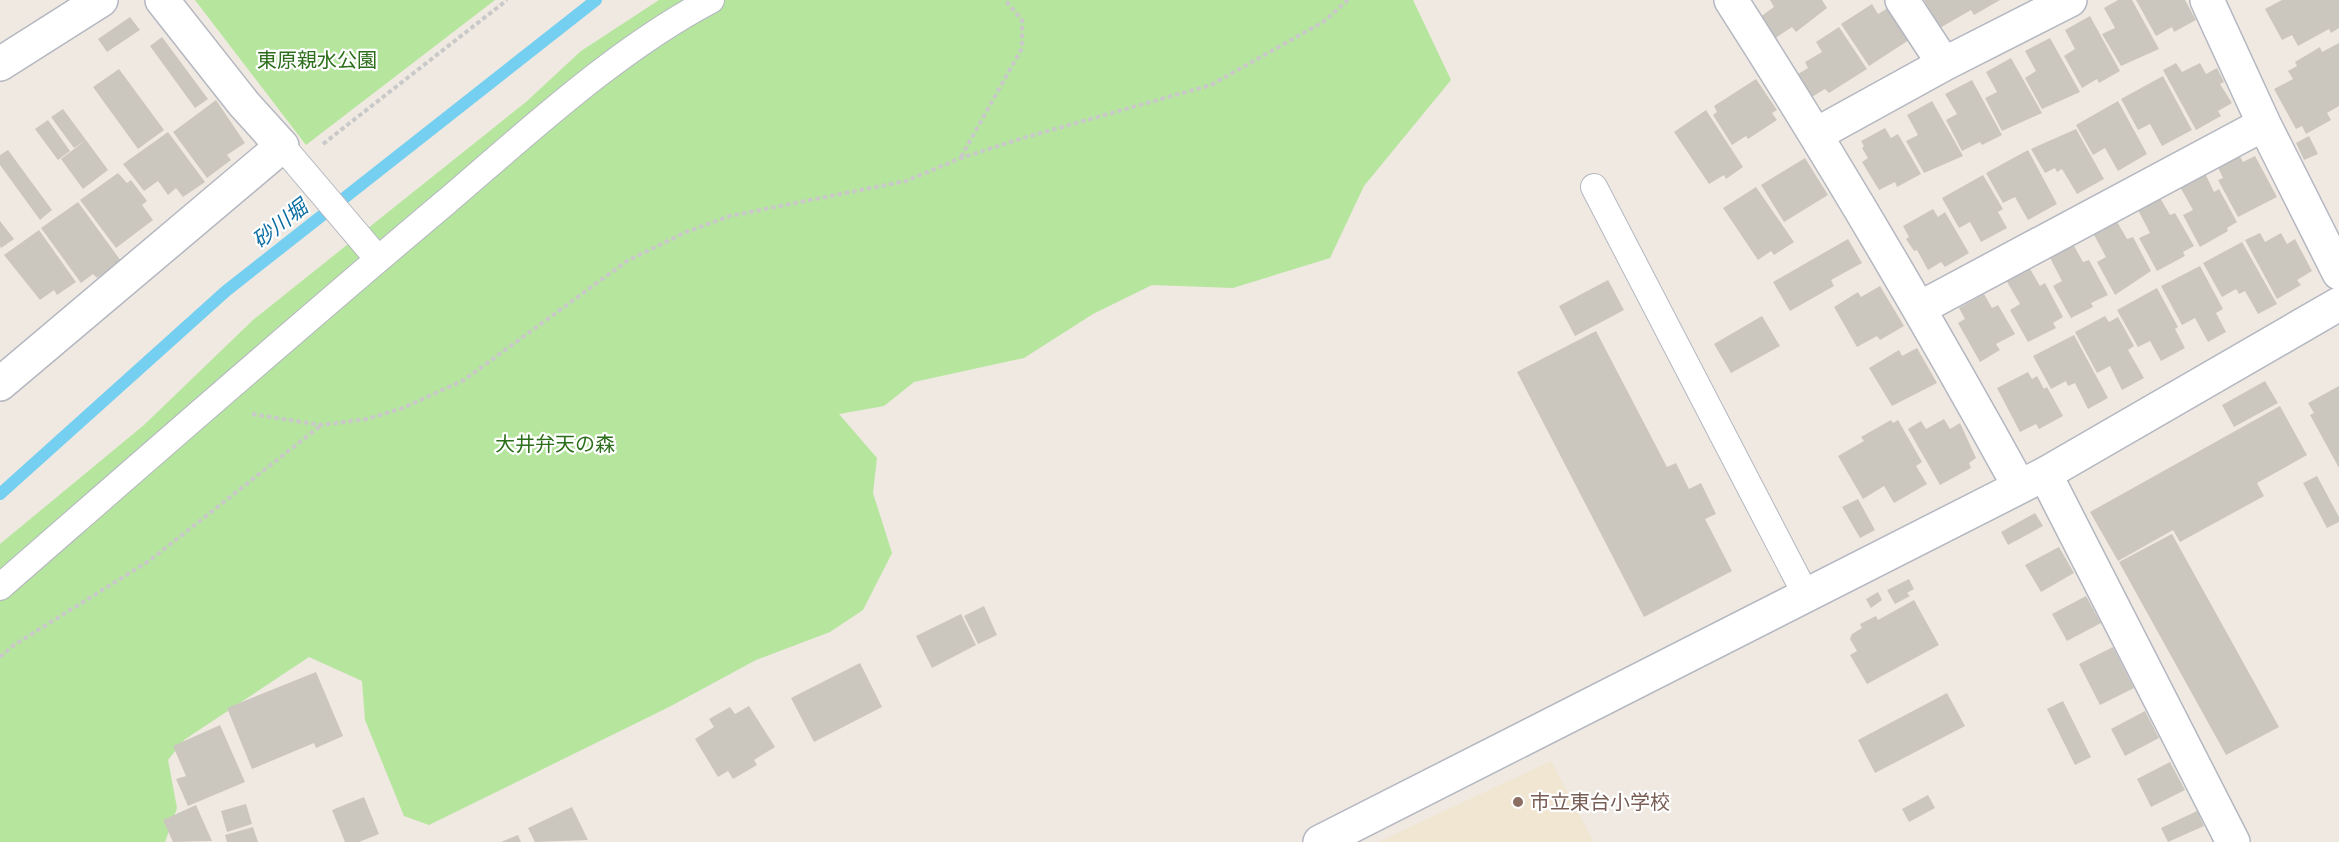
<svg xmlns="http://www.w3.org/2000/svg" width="2339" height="842" font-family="'Roboto Condensed','Noto Sans JP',sans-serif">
  <rect width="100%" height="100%" fill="#efe9e1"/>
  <path fill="#f0e6d1" d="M 1551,761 L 1594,842 L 1378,842 Z"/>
  <path fill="#b6e59e" d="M 195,0 L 495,0 L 306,145 Z
    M 659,0 L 1413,0 L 1451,80 L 1364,186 L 1330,258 L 1233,288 L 1152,285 L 1093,314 L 1024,358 L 914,382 L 884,406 L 839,414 L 877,458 L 873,493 L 892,553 L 863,610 L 830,632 L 756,660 L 669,707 L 429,825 L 404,816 L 365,720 L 362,681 L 309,657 L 184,740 L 168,760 L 177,808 L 165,842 L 0,842 L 0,544 L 144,425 L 253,320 L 526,102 L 581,51 Z"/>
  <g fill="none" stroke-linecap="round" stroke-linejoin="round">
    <path stroke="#75cff0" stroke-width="12" d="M 0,494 L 226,291 L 596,0"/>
  </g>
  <path fill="#cbc7bf" d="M 1770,0 L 1822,0 L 1827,8 L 1796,32 L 1792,27 L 1774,39 L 1760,17 L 1774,7 Z
    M 1924,0 L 2000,0 L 1974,15 L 1971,10 L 1940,28 Z
    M 2118,0 L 2132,0 L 2159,49 L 2121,66 L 2102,34 L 2115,28 L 2104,8 Z
    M 2136,0 L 2185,0 L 2196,20 L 2174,32 L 2172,27 L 2156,36 Z
    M 2282,0 L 2339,0 L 2339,28 L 2331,33 L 2329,29 L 2298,46 L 2292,35 L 2282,40 L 2265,9 Z
    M 1872,4 L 1878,14 L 1888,8 L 1909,40 L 1869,66 L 1841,24 Z
    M 2090,16 L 2120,71 L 2099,83 L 2097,79 L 2082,88 L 2064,56 L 2075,49 L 2065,30 Z
    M 130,17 L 140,30 L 107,52 L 98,39 Z
    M 1839,27 L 1867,69 L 1829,93 L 1825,89 L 1812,97 L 1798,74 L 1808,68 L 1805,62 L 1822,52 L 1816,42 Z
    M 162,37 L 208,99 L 195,108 L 150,46 Z
    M 2050,38 L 2080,92 L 2042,109 L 2025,78 L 2036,71 L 2025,51 Z
    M 2339,43 L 2339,106 L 2327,113 L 2331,120 L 2306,134 L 2302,126 L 2296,129 L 2274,89 L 2293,79 L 2288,71 L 2297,66 L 2295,62 L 2320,47 L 2322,52 Z
    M 2011,58 L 2042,113 L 2002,131 L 1985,98 L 1997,92 L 1986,72 Z
    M 2176,63 L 2182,72 L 2200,63 L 2206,74 L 2217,68 L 2224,82 L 2220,84 L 2232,103 L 2218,111 L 2221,116 L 2196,130 L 2163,70 Z
    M 119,69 L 164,130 L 138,149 L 93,87 Z
    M 2163,76 L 2192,130 L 2162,146 L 2150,124 L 2138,130 L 2121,99 Z
    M 1756,79 L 1777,110 L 1772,113 L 1777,120 L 1748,139 L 1746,136 L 1732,145 L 1713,115 L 1717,112 L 1714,106 Z
    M 1972,80 L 2002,135 L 1982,145 L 1980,142 L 1962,151 L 1946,120 L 1957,114 L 1945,94 Z
    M 216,100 L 245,143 L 227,155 L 231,160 L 207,178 L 173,132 Z
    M 1932,101 L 1963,156 L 1924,173 L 1906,141 L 1918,135 L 1907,115 Z
    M 2118,101 L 2147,154 L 2118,171 L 2105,148 L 2093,155 L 2076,125 Z
    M 63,109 L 86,140 L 74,148 L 51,117 Z
    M 1706,110 L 1743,167 L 1726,179 L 1724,175 L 1709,184 L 1674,132 Z
    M 48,120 L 70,151 L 58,160 L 35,129 Z
    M 1885,128 L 1891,138 L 1898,134 L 1921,174 L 1897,187 L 1895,182 L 1879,190 L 1862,162 L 1868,158 L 1862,148 L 1864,146 L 1861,141 Z
    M 2076,129 L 2104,179 L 2077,194 L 2062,169 L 2057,172 L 2055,168 L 2045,173 L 2031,149 Z
    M 168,132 L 205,182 L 183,197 L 176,188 L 168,195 L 158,181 L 144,191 L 123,164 Z
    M 2309,136 L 2318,154 L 2304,160 L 2296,143 Z
    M 86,140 L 108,170 L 83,189 L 61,159 Z
    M 2236,149 L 2243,162 L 2255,156 L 2277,197 L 2238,217 L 2218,180 L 2223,178 L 2215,161 Z
    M 8,150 L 52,210 L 40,220 L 0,165 L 0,155 Z
    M 2028,150 L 2057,204 L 2028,220 L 2015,197 L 2003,203 L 1986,173 Z
    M 1805,158 L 1828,195 L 1784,222 L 1761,185 Z
    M 2204,171 L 2214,192 L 2219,189 L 2237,222 L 2227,228 L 2228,231 L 2200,247 L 2183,215 L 2193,210 L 2179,185 Z
    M 118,173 L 127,183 L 131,180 L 147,201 L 142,205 L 153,220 L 116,248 L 80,200 Z
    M 1983,175 L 2003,209 L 1998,212 L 2007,228 L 1981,242 L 1970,222 L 1959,228 L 1942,198 Z
    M 1756,187 L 1794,242 L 1774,255 L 1771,251 L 1758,260 L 1723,208 Z
    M 2159,196 L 2170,215 L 2175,213 L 2194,246 L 2183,252 L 2185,256 L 2157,271 L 2139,238 L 2150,233 L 2137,208 Z
    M 78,202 L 121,261 L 97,278 L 93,274 L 81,283 L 41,228 Z
    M 1933,209 L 1938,217 L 1945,212 L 1969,253 L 1945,267 L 1941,262 L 1928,270 L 1917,250 L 1914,251 L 1906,239 L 1909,237 L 1903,226 Z
    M 2116,220 L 2127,239 L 2133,237 L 2151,271 L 2115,295 L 2097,262 L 2106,257 L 2093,233 Z
    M 0,221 L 14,239 L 1,248 L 0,246 Z
    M 39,230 L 76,282 L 57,295 L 54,290 L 40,300 L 4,255 Z
    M 2260,233 L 2265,242 L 2281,233 L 2287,244 L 2295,239 L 2312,271 L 2297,280 L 2301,285 L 2277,299 L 2245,240 Z
    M 1848,239 L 1862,263 L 1831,280 L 1834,286 L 1790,311 L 1773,282 Z
    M 2242,242 L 2277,304 L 2258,314 L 2245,291 L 2239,294 L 2236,289 L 2222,297 L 2203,263 Z
    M 2073,244 L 2083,262 L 2089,260 L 2108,295 L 2091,303 L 2093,307 L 2071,318 L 2053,286 L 2062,281 L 2049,256 Z
    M 2200,266 L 2223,309 L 2216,313 L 2226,332 L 2208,342 L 2195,318 L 2182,325 L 2161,286 Z
    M 2029,267 L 2040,286 L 2045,283 L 2063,317 L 2053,323 L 2056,328 L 2028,342 L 2010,310 L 2020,304 L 2006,280 Z
    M 1608,280 L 1624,310 L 1575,336 L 1559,306 Z
    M 1880,286 L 1904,326 L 1880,340 L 1877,336 L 1857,347 L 1834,307 L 1858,292 L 1861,297 Z
    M 2157,288 L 2178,327 L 2175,329 L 2185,348 L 2161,361 L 2150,341 L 2138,347 L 2117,310 Z
    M 1984,294 L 1992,308 L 1998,305 L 2015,334 L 1996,344 L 2000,350 L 1980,362 L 1958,323 L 1965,319 L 1959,308 Z
    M 1762,316 L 1780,346 L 1731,373 L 1714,344 Z
    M 2105,316 L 2109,322 L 2118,317 L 2134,346 L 2128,350 L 2144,378 L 2122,390 L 2110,366 L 2097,373 L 2075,332 Z
    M 1596,331 L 1667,467 L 1676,463 L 1689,489 L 1701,483 L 1716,514 L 1705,519 L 1732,571 L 1644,617 L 1517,372 Z
    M 2074,335 L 2108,398 L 2088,409 L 2075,383 L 2068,386 L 2066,381 L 2051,389 L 2033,356 Z
    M 1917,348 L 1937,383 L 1892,406 L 1869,368 L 1899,350 L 1902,356 Z
    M 2028,372 L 2032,379 L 2037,376 L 2044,389 L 2047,387 L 2063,416 L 2039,429 L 2036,424 L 2020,432 L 1997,388 Z
    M 2265,381 L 2278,403 L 2234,427 L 2222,405 Z
    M 2339,386 L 2339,468 L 2310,415 L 2314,413 L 2308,403 Z
    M 2280,406 L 2307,455 L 2257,483 L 2264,496 L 2180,542 L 2173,530 L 2118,561 L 2090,512 Z
    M 1944,419 L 1950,429 L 1960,423 L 1976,458 L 1969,463 L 1971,468 L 1940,485 L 1908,429 L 1921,421 L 1926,429 Z
    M 1891,420 L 1893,423 L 1898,420 L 1922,462 L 1916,466 L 1927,484 L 1894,503 L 1884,486 L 1863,499 L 1838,456 L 1864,441 L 1861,437 Z
    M 2317,476 L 2339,517 L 2339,522 L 2327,528 L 2303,483 Z
    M 1858,499 L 1875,530 L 1860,538 L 1842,507 Z
    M 2035,513 L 2043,526 L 2008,545 L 2001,532 Z
    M 2172,534 L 2279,727 L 2226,755 L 2119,562 Z
    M 2059,547 L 2074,573 L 2041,592 L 2025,565 Z
    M 1909,579 L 1914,589 L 1907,593 L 1910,596 L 1895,604 L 1887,590 Z
    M 1878,592 L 1882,600 L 1871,608 L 1866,599 Z
    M 2086,596 L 2101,623 L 2067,641 L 2052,614 Z
    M 1914,600 L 1939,645 L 1867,684 L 1850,655 L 1857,651 L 1850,639 L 1852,634 L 1862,628 L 1860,624 L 1876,616 L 1878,620 Z
    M 984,606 L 997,635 L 978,644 L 964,616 Z
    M 961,614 L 976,645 L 932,668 L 916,636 Z
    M 2113,647 L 2134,688 L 2100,705 L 2079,664 Z
    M 860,663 L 882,707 L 814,742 L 791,698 Z
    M 316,672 L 343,736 L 316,748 L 314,743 L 252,769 L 227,708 Z
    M 1947,693 L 1965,726 L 1875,773 L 1858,740 Z
    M 2063,701 L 2091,757 L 2075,765 L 2047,709 Z
    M 749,706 L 775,747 L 754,760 L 757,765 L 733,779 L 728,771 L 718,777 L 695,739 L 714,727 L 709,719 L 730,707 L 735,714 Z
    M 2145,711 L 2159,738 L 2125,756 L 2111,729 Z
    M 220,725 L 245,782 L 188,806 L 176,779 L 186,776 L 173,746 Z
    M 2170,762 L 2185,790 L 2151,807 L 2137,779 Z
    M 1928,795 L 1935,808 L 1909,822 L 1902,809 Z
    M 364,797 L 379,834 L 359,842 L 345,842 L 332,810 Z
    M 246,804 L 252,824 L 227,832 L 221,811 Z
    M 196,805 L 212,841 L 173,842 L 163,820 Z
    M 572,807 L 588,840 L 535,842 L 528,828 Z
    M 2197,811 L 2204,826 L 2168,842 L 2161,828 Z
    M 253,827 L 258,842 L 227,842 L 225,835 Z
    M 518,835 L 521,842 L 501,842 Z"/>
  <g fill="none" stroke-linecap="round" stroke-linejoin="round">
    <defs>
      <path id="service" d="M 282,146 L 378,259
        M 1594,187 L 1806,595
        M 0,587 C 148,458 296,328 446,202 C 528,132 616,50 711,0"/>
      <path id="minor" d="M 1731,0 C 1833,159 1928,321 2019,486
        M 1902,0 L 1944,64
        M 2207,0 L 2264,124 L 2339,273
        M 0,64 L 101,0
        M 1817,134 L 1944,64 L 2070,0
        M 1920,308 L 2264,124
        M 0,384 L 282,146 L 244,104 L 162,0
        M 2045,474 L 2233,842"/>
      <path id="tertiary" d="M 1320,842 L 2045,474 L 2339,304"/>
    </defs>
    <use href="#service" stroke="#b4b7c1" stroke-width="28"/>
    <use href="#minor" stroke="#b4b7c1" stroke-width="36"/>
    <use href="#tertiary" stroke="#b4b7c1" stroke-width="36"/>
    <path stroke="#c9c9c9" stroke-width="4" stroke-dasharray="4.5 3" stroke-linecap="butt" d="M 323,144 L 507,0
      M 961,157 L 1022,48 L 1022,20 L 1005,0
      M 252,414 L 321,425 L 367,419 L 403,408 L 464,380 L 627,261 L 686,232 L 730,216 L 906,181 L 961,158 L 1023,138 L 1211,85 L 1323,22 L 1348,0
      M 0,657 L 14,645 L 149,561 L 320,426"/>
    <use href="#service" stroke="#fff" stroke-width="26"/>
    <use href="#minor" stroke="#fff" stroke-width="33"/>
    <use href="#tertiary" stroke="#fff" stroke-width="33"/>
  </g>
  <circle fill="#8d6e63" stroke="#fff" stroke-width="2" cx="1518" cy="802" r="6"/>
  <g text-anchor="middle" stroke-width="4.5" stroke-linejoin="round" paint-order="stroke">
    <g font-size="20" fill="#2c6e1b" stroke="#fff">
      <text x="317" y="67">東原親水公園</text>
      <text x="555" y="451">大井弁天の森</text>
    </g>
    <g font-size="20" fill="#785e54" stroke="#fff" text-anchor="start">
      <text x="1530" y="809">市立東台小学校</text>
    </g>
    <g font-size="21" font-style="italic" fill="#0d6fa3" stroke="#fff">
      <text transform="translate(280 224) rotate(-38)" y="7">砂川堀</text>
    </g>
  </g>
</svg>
